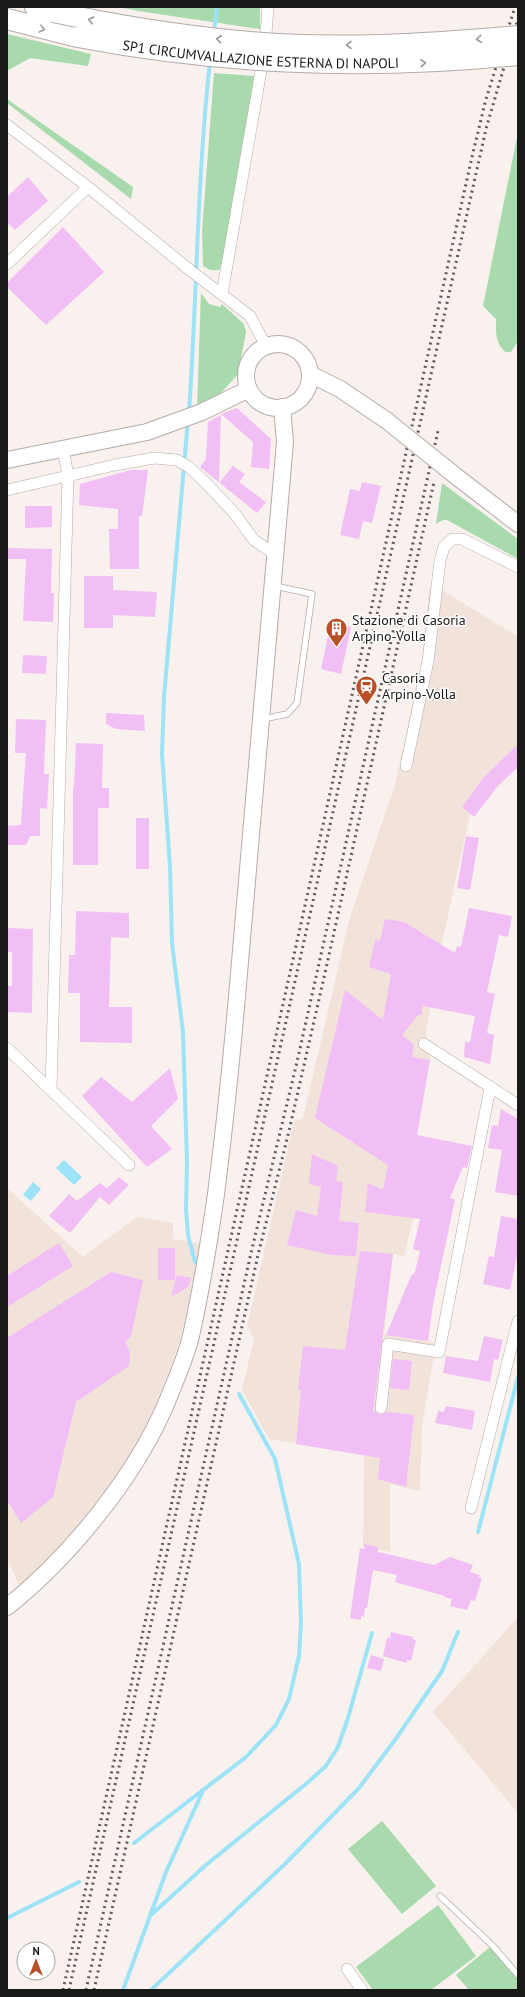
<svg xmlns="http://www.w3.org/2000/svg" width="525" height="1997" font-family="'PT Sans',sans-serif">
  <rect width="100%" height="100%" fill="#f9f1ed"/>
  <path fill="#f1e2da" d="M 429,590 L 442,590 L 518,637 L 518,744 L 483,778 L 462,807 L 470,814 L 442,943 L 426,1031 L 430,1060 L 408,1184 L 421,1188 L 404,1256 L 393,1254 L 384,1334 L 436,1343 L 422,1426 L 420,1491 L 390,1484 L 390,1552 L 363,1546 L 364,1455 L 269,1439 L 242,1390 L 254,1339 L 247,1326 L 294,1122 L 303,1118 L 350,917 L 395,785 L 423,654 Z
    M 7,1188 L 83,1257 L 137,1217 L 173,1223 L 173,1239 L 201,1244 L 181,1338 L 156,1406 L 133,1451 L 104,1494 L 69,1537 L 20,1587 L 7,1559 Z
    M 518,1617 L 518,1813 L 433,1712 Z"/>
  <path fill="#a8daad" d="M 118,7 L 260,7 L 260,29 L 138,11 Z
    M 7,34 L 91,54 L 88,66 L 30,58 L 7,71 Z
    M 214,73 L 255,76 L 223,257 L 220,269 C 213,272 209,270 203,266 L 202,231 Z
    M 7,99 L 133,187 L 131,199 L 7,103 Z
    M 518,132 L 518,341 L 511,352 L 505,352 C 495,342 496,332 496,319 L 483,306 Z
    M 201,293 L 209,304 L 220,307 L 222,304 L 244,324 L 246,332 L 238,374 L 221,393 L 197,406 Z
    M 442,483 L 518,539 L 518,559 L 447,520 L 443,520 L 436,524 Z
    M 382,1821 L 436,1886 L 402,1914 L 348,1849 Z
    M 438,1905 L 476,1956 L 431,1990 L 373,1990 L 356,1967 Z
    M 490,1947 L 518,1979 L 518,1990 L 469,1990 L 456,1975 Z"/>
  <path fill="#9de3f8" d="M 64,1160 L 82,1177 L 74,1185 L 56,1168 Z
    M 33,1182 L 41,1189 L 31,1201 L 23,1195 Z"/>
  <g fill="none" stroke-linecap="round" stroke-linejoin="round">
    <path stroke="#9de3f8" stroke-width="4" d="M 214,32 L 217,7
      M 189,413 C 197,296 197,178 210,61
      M 188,420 L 164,697 L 162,754 L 170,867 L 172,943 L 183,1032 L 187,1161 L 186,1210 L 188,1235 L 195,1262
      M 478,1532 L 518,1377
      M 134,1843 L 246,1757 L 276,1725 L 289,1699 L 299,1656 L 301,1623 L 299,1564 L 275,1459 L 239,1394
      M 151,1915 L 206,1865 L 307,1783 L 326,1766 L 338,1747 L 348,1718 L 372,1633
      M 7,1918 L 79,1882
      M 123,1990 L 166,1872 L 202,1793
      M 151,1990 L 285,1864 L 359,1788 L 395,1740 L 442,1671 L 458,1632"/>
  </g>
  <path fill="#f1bef5" d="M 28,177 L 48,201 L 15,230 L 7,222 L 7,197 Z
    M 63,227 L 104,272 L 46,325 L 7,287 L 7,283 Z
    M 237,408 L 271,439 L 269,469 L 251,467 L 253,442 L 221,414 Z
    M 221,415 L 219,483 L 233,466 L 245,474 L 239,482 L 266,502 L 257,513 L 200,467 L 206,459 L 208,422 Z
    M 131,470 L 148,470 L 142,516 L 139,516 L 139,569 L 110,569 L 109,529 L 118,529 L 118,509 L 79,505 L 80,484 Z
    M 362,482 L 381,486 L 372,523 L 363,521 L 359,539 L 340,535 L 350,489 L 360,491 Z
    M 25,506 L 52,506 L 52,527 L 25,528 Z
    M 7,548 L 52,549 L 51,593 L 54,593 L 53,622 L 23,621 L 26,559 L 7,559 Z
    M 84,576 L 113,576 L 113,590 L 157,592 L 155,617 L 113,615 L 113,628 L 84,628 Z
    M 331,622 L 351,627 L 341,674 L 321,669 Z
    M 23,655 L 47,656 L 46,674 L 22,673 Z
    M 106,713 L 144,715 L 145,731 L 116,729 L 106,724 Z
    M 16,719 L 46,720 L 44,774 L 49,774 L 47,809 L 40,808 L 40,836 L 30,836 L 26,845 L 7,845 L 7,826 L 21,825 L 26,753 L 15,753 Z
    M 76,743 L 103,744 L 102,788 L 109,788 L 109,808 L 98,808 L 98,865 L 73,865 L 73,788 L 74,788 Z
    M 518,744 L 518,767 L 497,787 L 474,817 L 462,807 L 483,778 Z
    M 136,818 L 149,818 L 149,869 L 136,869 Z
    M 466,836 L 479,838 L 470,890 L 457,888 Z
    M 469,908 L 512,916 L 508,937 L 499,935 L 487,992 L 495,994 L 487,1033 L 494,1035 L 490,1064 L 464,1057 L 465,1042 L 470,1042 L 475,1016 L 423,1006 L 421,1015 L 418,1015 L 402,1035 L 414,1045 L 412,1057 L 430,1060 L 417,1135 L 472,1146 L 467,1168 L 463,1167 L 450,1198 L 455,1199 L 433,1304 L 428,1341 L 386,1335 L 411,1276 L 415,1272 L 420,1251 L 413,1249 L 420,1219 L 365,1212 L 368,1183 L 383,1190 L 388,1165 L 315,1118 L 345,990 L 383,1020 L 391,974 L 369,967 L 375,940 L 380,941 L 385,919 L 404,922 L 455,953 L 457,946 L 461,947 Z
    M 76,911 L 129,913 L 129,938 L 111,937 L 109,1007 L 132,1007 L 132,1043 L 80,1042 L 80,993 L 68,993 L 69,955 L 75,955 Z
    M 7,928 L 33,929 L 32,1013 L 7,1012 L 7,986 L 12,986 L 12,952 L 7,952 Z
    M 170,1068 L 178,1099 L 151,1126 L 172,1149 L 147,1167 L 82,1096 L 101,1077 L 132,1102 Z
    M 501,1109 L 518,1119 L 518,1196 L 495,1192 L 502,1150 L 488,1148 L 492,1125 L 498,1126 Z
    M 312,1154 L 338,1166 L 336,1181 L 343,1182 L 339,1221 L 359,1223 L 356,1256 L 332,1255 L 287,1245 L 296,1210 L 317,1216 L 321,1187 L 309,1184 Z
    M 119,1177 L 129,1185 L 109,1205 L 100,1197 L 70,1233 L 49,1216 L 69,1194 L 77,1201 L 100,1183 L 107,1188 Z
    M 501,1216 L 518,1219 L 518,1251 L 510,1290 L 483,1284 L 489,1256 L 494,1257 Z
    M 59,1243 L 73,1266 L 7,1307 L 7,1276 Z
    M 158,1248 L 175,1248 L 175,1280 L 158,1280 Z
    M 360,1251 L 393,1254 L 373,1411 L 380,1415 L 387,1412 L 414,1415 L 406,1487 L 378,1479 L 380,1458 L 296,1444 L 301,1391 L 298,1389 L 303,1346 L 345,1350 Z
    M 111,1272 L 143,1280 L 131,1336 L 125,1342 L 130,1352 L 129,1366 L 76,1402 L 53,1497 L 21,1523 L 7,1500 L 7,1338 Z
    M 177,1275 L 191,1278 L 188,1287 L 171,1297 Z
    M 484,1336 L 503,1340 L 498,1360 L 494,1359 L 490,1382 L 443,1373 L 446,1356 L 478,1361 Z
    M 393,1359 L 412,1361 L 409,1390 L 390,1388 Z
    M 446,1406 L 475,1411 L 472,1430 L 435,1423 L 438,1411 L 444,1412 Z
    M 364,1544 L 378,1547 L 378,1552 L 434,1565 L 450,1557 L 473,1565 L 470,1572 L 480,1575 L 478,1577 L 482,1578 L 475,1601 L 471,1600 L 467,1610 L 450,1606 L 452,1599 L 444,1597 L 445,1596 L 395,1582 L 397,1575 L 373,1570 L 367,1608 L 365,1608 L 364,1617 L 361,1616 L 361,1620 L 350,1618 L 360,1548 L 364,1549 Z
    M 391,1632 L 413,1637 L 412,1639 L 416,1640 L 411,1661 L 407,1660 L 407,1663 L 383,1656 L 387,1638 L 390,1638 Z
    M 371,1655 L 384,1659 L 381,1671 L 367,1668 Z"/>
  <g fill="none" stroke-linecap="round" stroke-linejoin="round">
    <defs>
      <path id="lane" d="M 263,719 L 287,714 L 297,703 L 312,594 L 275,586
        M 440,1896 L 492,1945 L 518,1975"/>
      <path id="street" d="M 7,125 L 88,187 L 191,271 L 250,316 L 266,346
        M 7,264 L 88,187
        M 222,294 L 265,48 L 268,7
        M 7,490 L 115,465 L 154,458 L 177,460 L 189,467 L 206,483 L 235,514 L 254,540 L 276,555
        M 406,766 L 428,661 L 440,561 L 444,547 L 452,539 L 462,539 L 518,567
        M 424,1044 L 518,1105
        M 7,1048 L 129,1165
        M 51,1090 L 68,476 L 63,448
        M 381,1408 L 388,1344 L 439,1352 L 490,1088
        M 471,1508 L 518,1321
        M 347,1969 L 362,1990"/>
      <path id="secondary" d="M246 376a32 32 0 1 1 64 0a32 32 0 1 1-64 0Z
        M 310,374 L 340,389 L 386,420
        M 7,460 L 147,432 L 202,412 L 249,389
        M 457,477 L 518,524
        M 7,1607 C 69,1558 135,1477 166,1404 C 174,1384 184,1362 190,1340 C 201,1292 209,1243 216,1194 C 225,1124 232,1055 238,985 C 255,804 270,623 285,442 L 282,407"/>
      <path id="highway" d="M 35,7 L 53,12
        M 7,19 L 78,37"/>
    </defs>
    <use href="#lane" stroke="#b3aca9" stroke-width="7"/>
    <use href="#street" stroke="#b3aca9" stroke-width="12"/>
    <use href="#secondary" stroke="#b3aca9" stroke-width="18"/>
    <use href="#highway" stroke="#b3aca9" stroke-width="22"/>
    <use href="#lane" stroke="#fff" stroke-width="5.5"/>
    <use href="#street" stroke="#fff" stroke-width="11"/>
    <use href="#secondary" stroke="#fff" stroke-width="16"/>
    <use href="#highway" stroke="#fff" stroke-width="20"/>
    <path stroke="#5e5a57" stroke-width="3" stroke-dasharray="2 4" stroke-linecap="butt" d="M 63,1990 L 472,157 L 486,99 L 515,7
      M 69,1990 L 486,129 L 518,19
      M 86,1990 L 251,1253 L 297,1062 L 438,431
      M 94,1990 L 258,1255 L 289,1131 L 325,973 L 434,482"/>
    <defs>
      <path id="secondary-bridge" d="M 386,420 L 457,477"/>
      <g id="highway-bridge">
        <path d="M 53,12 C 115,25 176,35 239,41 C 332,50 426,44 518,36"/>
        <path id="s1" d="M 78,37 C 224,65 370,70 518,55"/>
      </g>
    </defs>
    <use href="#secondary-bridge" stroke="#b3aca9" stroke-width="18" stroke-linecap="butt"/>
    <use href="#highway-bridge" stroke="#b3aca9" stroke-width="22" stroke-linecap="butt"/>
    <use href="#secondary-bridge" stroke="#fff" stroke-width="16"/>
    <use href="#highway-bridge" stroke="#fff" stroke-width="20"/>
  </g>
  <defs><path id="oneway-chevron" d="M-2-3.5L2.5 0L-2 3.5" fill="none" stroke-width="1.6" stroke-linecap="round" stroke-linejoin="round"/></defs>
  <g stroke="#989897">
    <use href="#oneway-chevron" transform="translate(91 20) rotate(-168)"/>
    <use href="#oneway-chevron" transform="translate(42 29) rotate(14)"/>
    <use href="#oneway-chevron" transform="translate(219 39) rotate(-174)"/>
    <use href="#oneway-chevron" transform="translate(479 39) rotate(175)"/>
    <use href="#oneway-chevron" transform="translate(349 45) rotate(179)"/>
    <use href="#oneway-chevron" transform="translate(423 63) rotate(-3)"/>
  </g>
  <defs>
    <symbol id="building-pin" viewBox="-11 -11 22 30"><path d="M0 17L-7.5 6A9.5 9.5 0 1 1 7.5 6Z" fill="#b85128" stroke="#fff"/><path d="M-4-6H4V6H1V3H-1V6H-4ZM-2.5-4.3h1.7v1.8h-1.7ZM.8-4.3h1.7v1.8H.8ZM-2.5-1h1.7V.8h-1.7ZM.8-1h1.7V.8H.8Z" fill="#fff"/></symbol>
    <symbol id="station-pin" viewBox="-11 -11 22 30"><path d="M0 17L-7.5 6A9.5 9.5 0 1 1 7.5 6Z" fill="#b85128" stroke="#fff"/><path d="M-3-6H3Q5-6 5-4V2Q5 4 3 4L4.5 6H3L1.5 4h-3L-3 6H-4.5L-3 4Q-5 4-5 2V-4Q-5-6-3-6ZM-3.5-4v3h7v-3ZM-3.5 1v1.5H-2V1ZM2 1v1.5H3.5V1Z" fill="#fff"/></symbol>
  </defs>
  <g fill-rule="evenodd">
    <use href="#building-pin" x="324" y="616" width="25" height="34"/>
    <use href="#station-pin" x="354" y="674" width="25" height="34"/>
  </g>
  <g text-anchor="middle" stroke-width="3" stroke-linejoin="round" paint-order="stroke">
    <g font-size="14" fill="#1b1917" stroke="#fff">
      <text dy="5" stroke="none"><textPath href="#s1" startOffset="184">SP1 CIRCUMVALLAZIONE ESTERNA DI NAPOLI</textPath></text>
    </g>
    <g font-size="14" fill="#1b1917" stroke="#fff" text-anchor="start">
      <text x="352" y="625">Stazione di Casoria<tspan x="352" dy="16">Arpino-Volla</tspan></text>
      <text x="382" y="683">Casoria<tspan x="382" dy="16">Arpino-Volla</tspan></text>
    </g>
  </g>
  <rect width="525" height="1997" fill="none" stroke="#1b1917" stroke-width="16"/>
  <g transform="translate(36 1961)"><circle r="19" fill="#ffffff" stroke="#a4a3a2"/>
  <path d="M0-3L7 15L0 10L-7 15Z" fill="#b85128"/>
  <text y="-6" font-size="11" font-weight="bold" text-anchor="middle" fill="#1b1917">N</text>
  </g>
</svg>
